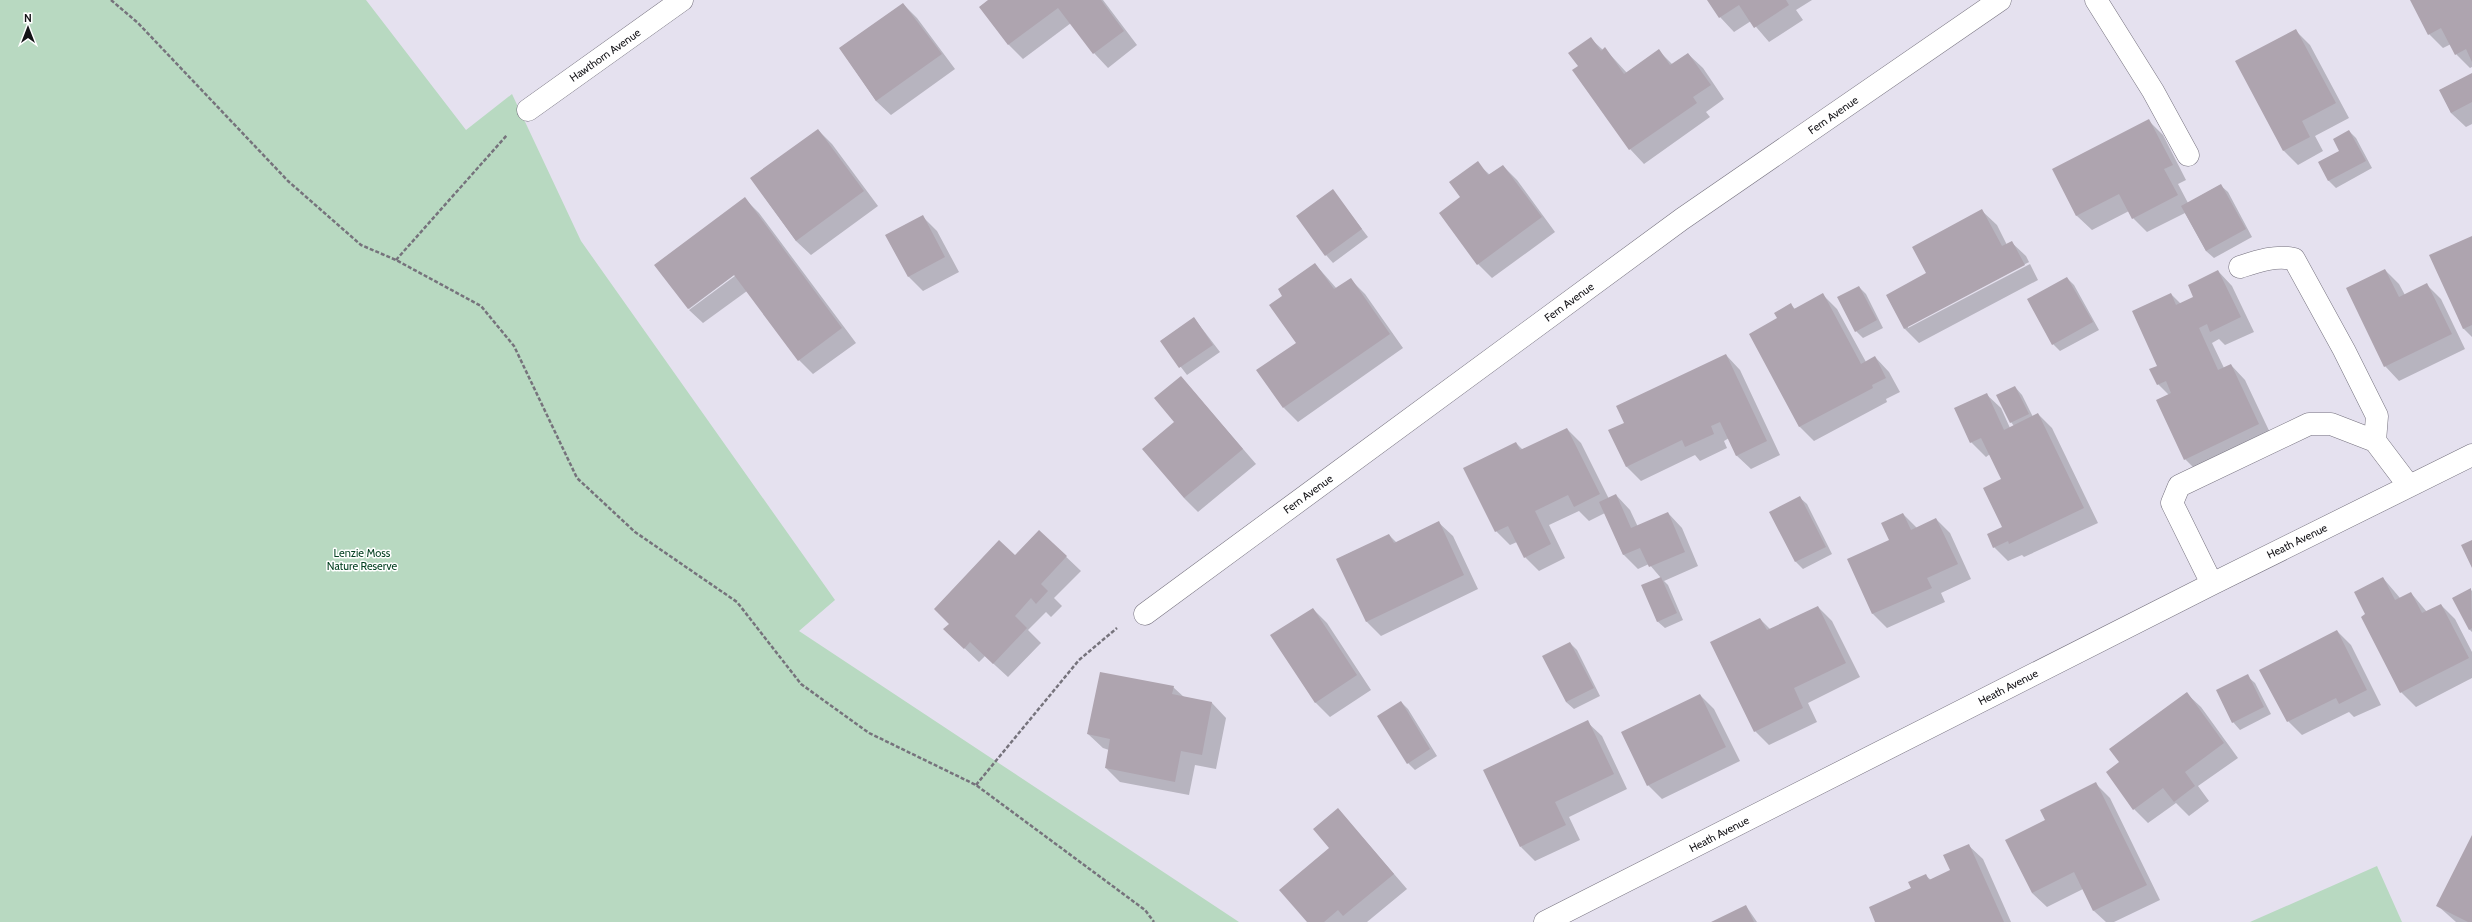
<svg xmlns="http://www.w3.org/2000/svg" width="2472" height="922" font-family="Cabin,sans-serif">
  <rect width="100%" height="100%" fill="#e5e1ef"/>
  <path fill="#b8d9c1" d="M 0,0 L 366,0 L 466,130 L 512,94 L 581,241 L 835,600 L 799,631 L 1239,922 L 0,922 Z
    M 2377,866 L 2402,922 L 2250,922 Z"/>
  <path fill="#0003" fill-rule="evenodd" d="M 989,0 L 1103,0 L 1137,45 L 1108,68 L 1094,53 L 1071,23 L 1023,59 L 1009,45 L 980,7 Z
    M 1708,0 L 1812,0 L 1796,10 L 1803,20 L 1769,42 L 1751,21 L 1734,32 L 1720,17 Z
    M 2411,0 L 2472,0 L 2472,67 L 2470,68 L 2456,54 L 2451,44 L 2443,48 L 2429,34 Z
    M 903,4 L 917,18 L 955,69 L 891,115 L 876,101 L 840,48 Z
    M 2296,31 L 2310,45 L 2349,118 L 2315,136 L 2323,151 L 2298,165 L 2284,151 L 2237,62 Z
    M 1591,39 L 1603,50 L 1605,49 L 1627,73 L 1659,51 L 1673,65 L 1688,54 L 1703,68 L 1724,99 L 1706,112 L 1710,117 L 1644,164 L 1630,149 L 1574,70 L 1579,66 Z
    M 2472,74 L 2472,124 L 2466,127 L 2451,113 L 2440,90 Z
    M 2149,121 L 2163,135 L 2186,180 L 2178,184 L 2188,203 L 2220,185 L 2228,192 L 2252,237 L 2214,258 L 2206,251 L 2185,213 L 2147,232 L 2133,218 L 2129,211 L 2092,230 L 2077,216 L 2054,169 Z
    M 818,130 L 832,144 L 878,206 L 811,255 L 796,241 L 751,178 Z
    M 2349,131 L 2356,138 L 2372,168 L 2336,188 L 2329,181 L 2319,162 L 2340,152 Z
    M 1477,163 L 1490,175 L 1503,166 L 1517,180 L 1555,232 L 1492,278 L 1478,264 L 1462,197 Z
    M 1333,191 L 1368,237 L 1333,263 L 1326,255 Z
    M 745,199 L 759,213 L 856,343 L 813,374 L 799,360 L 747,291 L 703,323 L 689,310 L 739,273 L 738,272 L 689,309 L 655,265 Z
    M 1982,211 L 1997,225 L 2007,245 L 2011,242 L 2026,256 L 2038,280 L 1919,343 L 1905,329 L 1887,296 L 1928,274 ZM 2029,262 L 2030,264 L 1908,328 L 1908,326 Z
    M 923,217 L 937,231 L 959,272 L 923,291 L 909,277 L 887,236 Z
    M 2472,237 L 2472,337 L 2463,328 Z
    M 1315,264 L 1337,289 L 1350,279 L 1365,294 L 1403,348 L 1298,422 L 1284,408 L 1297,343 L 1284,296 Z
    M 2385,270 L 2399,284 L 2405,295 L 2427,285 L 2441,299 L 2465,349 L 2399,381 L 2385,366 Z
    M 2218,271 L 2232,286 L 2254,332 L 2225,345 L 2219,339 L 2212,343 L 2224,368 L 2231,365 L 2245,380 L 2273,439 L 2199,473 L 2185,459 L 2169,395 L 2158,384 L 2159,366 L 2171,294 L 2181,304 L 2195,297 Z
    M 2067,278 L 2074,285 L 2099,330 L 2060,351 L 2053,344 Z
    M 1859,287 L 1866,294 L 1883,328 L 1863,338 L 1856,331 Z
    M 1823,295 L 1837,309 L 1866,362 L 1875,357 L 1889,372 L 1900,392 L 1886,399 L 1887,402 L 1814,441 L 1799,426 L 1791,305 L 1795,309 Z
    M 1194,318 L 1220,352 L 1187,375 L 1161,341 Z
    M 1726,355 L 1740,370 L 1780,455 L 1751,469 L 1736,455 L 1729,438 L 1724,441 L 1727,448 L 1700,461 L 1695,455 L 1641,481 L 1626,466 L 1625,423 Z
    M 1181,377 L 1256,464 L 1198,512 L 1184,498 Z
    M 2015,387 L 2022,395 L 2033,417 L 2038,414 L 2052,428 L 2098,523 L 2024,557 L 2022,555 L 2008,561 L 1994,547 L 2003,527 L 2002,479 L 1990,454 L 1986,457 L 1971,442 L 1986,394 L 2001,408 L 2010,428 L 2014,426 L 2011,422 Z
    M 1567,429 L 1581,443 L 1609,499 L 1616,495 L 1630,510 L 1638,527 L 1668,513 L 1682,528 L 1698,566 L 1664,581 L 1668,585 L 1683,620 L 1665,628 L 1657,621 L 1661,578 L 1649,564 L 1638,569 L 1623,554 L 1605,513 L 1589,521 L 1579,511 L 1549,525 L 1565,558 L 1539,571 L 1525,557 L 1517,542 L 1510,545 L 1496,531 L 1516,443 L 1523,450 Z
    M 1799,497 L 1807,504 L 1832,554 L 1803,569 L 1796,562 Z
    M 1903,514 L 1917,528 L 1936,519 L 1950,533 L 1971,579 L 1941,593 L 1945,602 L 1887,628 L 1873,614 L 1849,559 L 1891,541 Z
    M 1438,522 L 1453,536 L 1478,589 L 1381,636 L 1367,622 L 1337,559 L 1389,535 L 1397,543 Z
    M 1039,531 L 1081,571 L 1054,598 L 1062,606 L 1051,617 L 1046,612 L 1028,630 L 1041,643 L 1008,677 L 985,656 L 979,662 L 959,643 L 1015,556 Z
    M 2383,578 L 2400,598 L 2411,593 L 2427,612 L 2441,605 L 2455,619 L 2472,652 L 2472,678 L 2416,707 L 2401,692 L 2362,617 L 2367,615 Z
    M 2471,590 L 2472,591 L 2472,632 L 2469,629 Z
    M 1818,607 L 1832,621 L 1860,677 L 1808,703 L 1817,722 L 1769,745 L 1755,731 L 1760,619 L 1771,630 Z
    M 1313,609 L 1327,623 L 1371,690 L 1330,717 L 1315,702 Z
    M 2337,631 L 2351,645 L 2381,705 L 2354,717 L 2349,712 L 2302,735 L 2288,721 Z
    M 1570,643 L 1577,650 L 1600,696 L 1574,709 L 1566,702 Z
    M 2247,676 L 2255,683 L 2271,714 L 2240,730 L 2233,722 Z
    M 1173,687 L 1185,698 L 1212,703 L 1226,718 L 1216,769 L 1195,765 L 1189,795 L 1120,782 L 1106,768 L 1109,750 L 1103,748 L 1088,734 Z
    M 2186,693 L 2201,707 L 2238,758 L 2198,786 L 2209,801 L 2189,816 L 2176,803 L 2148,823 L 2134,809 L 2120,763 Z
    M 1700,695 L 1714,709 L 1740,761 L 1662,799 L 1648,785 Z
    M 1401,702 L 1408,709 L 1437,756 L 1415,770 L 1408,763 Z
    M 1587,722 L 1602,736 L 1627,789 L 1569,817 L 1580,840 L 1535,861 L 1521,847 Z
    M 2096,784 L 2110,798 L 2160,900 L 2114,922 L 2106,922 L 2094,911 L 2083,889 L 2047,907 L 2032,893 L 2047,821 Z
    M 1338,809 L 1407,889 L 1367,922 L 1308,922 L 1330,848 Z
    M 2472,838 L 2472,922 L 2456,922 L 2438,906 Z
    M 1968,845 L 1983,859 L 2011,922 L 1876,922 L 1926,876 L 1931,880 L 1952,870 Z
    M 1746,906 L 1757,922 L 1714,922 Z"/>
  <path fill="#aea4af" d="M 988,0 L 1101,0 L 1124,31 L 1093,54 L 1058,8 L 1008,45 L 979,7 Z
    M 1707,0 L 1786,0 L 1789,5 L 1754,28 L 1739,5 L 1719,18 Z
    M 2410,0 L 2472,0 L 2472,62 L 2466,49 L 2455,55 L 2441,28 L 2428,35 Z
    M 903,3 L 942,54 L 876,101 L 839,48 Z
    M 2296,29 L 2336,103 L 2302,121 L 2310,137 L 2283,151 L 2235,61 Z
    M 1591,37 L 1601,51 L 1605,47 L 1624,74 L 1659,49 L 1670,65 L 1688,53 L 1711,85 L 1693,97 L 1697,103 L 1629,150 L 1572,70 L 1578,66 L 1568,53 Z
    M 2472,73 L 2472,102 L 2451,113 L 2439,90 Z
    M 2149,119 L 2173,165 L 2164,169 L 2178,195 L 2132,219 L 2119,194 L 2076,216 L 2052,169 Z
    M 818,129 L 864,191 L 796,241 L 750,178 Z
    M 2349,130 L 2366,161 L 2328,181 L 2318,162 L 2339,151 L 2333,139 Z
    M 1478,161 L 1488,175 L 1503,165 L 1542,217 L 1477,265 L 1439,213 L 1460,197 L 1449,182 Z
    M 2221,184 L 2246,229 L 2206,251 L 2181,206 Z
    M 1333,189 L 1362,229 L 1325,256 L 1296,216 Z
    M 745,197 L 842,328 L 798,361 L 734,275 L 688,309 L 654,265 Z
    M 1982,209 L 2002,246 L 2012,241 L 2025,265 L 1904,329 L 1886,295 L 1926,273 L 1912,247 Z
    M 923,215 L 945,257 L 908,277 L 885,235 Z
    M 2472,236 L 2472,325 L 2463,329 L 2429,255 Z
    M 1315,263 L 1334,289 L 1351,278 L 1390,334 L 1283,408 L 1256,370 L 1296,343 L 1269,305 L 1282,296 L 1278,289 Z
    M 2385,269 L 2399,297 L 2427,283 L 2452,334 L 2384,367 L 2346,288 Z
    M 2218,270 L 2241,317 L 2210,332 L 2207,324 L 2199,328 L 2218,370 L 2231,364 L 2259,424 L 2184,460 L 2156,400 L 2171,393 L 2166,381 L 2157,385 L 2149,369 L 2157,366 L 2132,311 L 2171,293 L 2176,305 L 2193,297 L 2188,285 Z
    M 2067,277 L 2093,322 L 2052,345 L 2027,299 Z
    M 1859,286 L 1877,320 L 1855,332 L 1837,297 Z
    M 1823,293 L 1861,364 L 1875,356 L 1886,378 L 1872,385 L 1873,388 L 1799,427 L 1749,334 L 1777,318 L 1774,313 L 1791,303 L 1794,309 Z
    M 1194,317 L 1213,345 L 1179,368 L 1160,341 Z
    M 1726,354 L 1767,441 L 1736,456 L 1720,422 L 1711,426 L 1714,434 L 1685,447 L 1682,440 L 1626,467 L 1608,430 L 1624,423 L 1616,406 Z
    M 1181,376 L 1243,449 L 1184,498 L 1142,449 L 1174,422 L 1154,398 Z
    M 2015,386 L 2029,414 L 2010,423 L 1996,395 Z
    M 1987,393 L 2004,430 L 2038,413 L 2084,508 L 2009,544 L 2008,541 L 1993,548 L 1987,534 L 2002,527 L 1983,488 L 2001,479 L 1981,438 L 1970,443 L 1954,408 Z
    M 1567,428 L 1600,494 L 1574,507 L 1568,495 L 1535,511 L 1551,544 L 1524,558 L 1508,526 L 1495,532 L 1463,468 L 1516,442 L 1520,450 Z
    M 1616,494 L 1631,528 L 1668,512 L 1685,552 L 1649,567 L 1640,548 L 1623,555 L 1599,502 Z
    M 1800,496 L 1826,547 L 1795,562 L 1769,512 Z
    M 1903,513 L 1911,530 L 1936,518 L 1958,564 L 1927,578 L 1932,588 L 1872,614 L 1847,559 L 1889,540 L 1881,523 Z
    M 1439,521 L 1464,575 L 1366,622 L 1336,559 L 1389,534 L 1394,543 Z
    M 1039,530 L 1067,556 L 1041,584 L 1048,591 L 1036,604 L 1031,598 L 1015,616 L 1027,628 L 993,664 L 970,642 L 964,649 L 943,629 L 949,624 L 934,609 L 999,540 L 1015,555 Z
    M 2472,540 L 2472,568 L 2461,545 Z
    M 1661,577 L 1677,613 L 1657,622 L 1641,585 Z
    M 2383,577 L 2395,600 L 2411,592 L 2422,613 L 2441,604 L 2469,658 L 2400,693 L 2361,617 L 2365,614 L 2354,592 Z
    M 2471,588 L 2472,628 L 2469,630 L 2452,598 Z
    M 1818,606 L 1846,663 L 1794,688 L 1803,708 L 1754,732 L 1710,642 L 1760,618 L 1767,630 Z
    M 1313,608 L 1357,675 L 1315,703 L 1270,635 Z
    M 2337,630 L 2367,690 L 2339,704 L 2336,698 L 2287,722 L 2259,670 Z
    M 1570,642 L 1594,688 L 1566,702 L 1542,656 Z
    M 1100,672 L 1174,686 L 1172,694 L 1212,702 L 1202,755 L 1181,751 L 1175,782 L 1105,768 L 1110,739 L 1087,734 Z
    M 2248,674 L 2264,707 L 2232,723 L 2216,690 Z
    M 2187,692 L 2224,743 L 2185,772 L 2195,786 L 2174,802 L 2163,788 L 2133,810 L 2106,772 L 2119,762 L 2109,749 Z
    M 1700,694 L 1726,747 L 1647,786 L 1621,732 Z
    M 1401,701 L 1430,749 L 1407,764 L 1377,716 Z
    M 1588,720 L 1614,774 L 1555,802 L 1566,825 L 1520,847 L 1483,770 Z
    M 2096,782 L 2147,885 L 2093,911 L 2074,872 L 2032,893 L 2005,840 L 2045,820 L 2040,810 Z
    M 1338,808 L 1394,874 L 1343,916 L 1338,910 L 1324,922 L 1307,922 L 1279,890 L 1329,848 L 1313,829 Z
    M 2472,835 L 2472,922 L 2468,922 L 2436,906 Z
    M 1969,844 L 2004,922 L 1875,922 L 1869,907 L 1911,888 L 1908,882 L 1926,874 L 1929,880 L 1950,870 L 1943,855 Z
    M 1746,905 L 1754,922 L 1711,922 Z"/>
  <g fill="none" stroke-linecap="round" stroke-linejoin="round">
    <defs>
      <path id="minor" d="M 2096,0 L 2153,91 L 2188,155
        M 528,110 L 682,0
        M 2240,267 C 2258,261 2275,255 2294,259 L 2344,350 L 2377,416 L 2375,441
        M 2212,584 L 2172,503 L 2179,486 L 2309,424 L 2331,424 L 2375,441 L 2409,486
        M 1145,614 L 1682,219 L 2000,0
        M 1545,922 L 2212,584 L 2472,455"/>
    </defs>
    <use href="#minor" stroke="#75717e" stroke-width="23"/>
    <path stroke="#76737c" stroke-width="2.5" stroke-dasharray="4 2" stroke-linecap="butt" d="M 111,0 L 138,23 L 288,181 L 361,245 L 396,260 L 481,306 L 514,346 L 577,478 L 635,532 L 737,602 L 801,684 L 869,733 L 976,785 L 1145,910 L 1154,922
      M 396,260 L 507,135
      M 976,785 L 1079,660 L 1117,628"/>
    <use href="#minor" stroke="#fff" stroke-width="22"/>
  </g>
  <g text-anchor="middle" stroke-width="3" stroke-linejoin="round" paint-order="stroke">
    <g font-size="11" fill="#141317" stroke="#fff">
      <text transform="translate(605 55) rotate(-35)" y="4">Hawthorn Avenue</text>
      <text transform="translate(1833 115) rotate(-35)" y="4">Fern Avenue</text>
      <text transform="translate(1569 302) rotate(-36)" y="4">Fern Avenue</text>
      <text transform="translate(1308 494) rotate(-36)" y="4">Fern Avenue</text>
      <text transform="translate(2297 541) rotate(-26)" y="4">Heath Avenue</text>
      <text transform="translate(2008 687) rotate(-27)" y="4">Heath Avenue</text>
      <text transform="translate(1719 834) rotate(-27)" y="4">Heath Avenue</text>
    </g>
    <g font-size="11" fill="#023e1f" stroke="#fff">
      <text x="362" y="557">Lenzie Moss<tspan x="362" dy="13">Nature Reserve</tspan></text>
    </g>
  </g>
  <g transform="translate(28 28)" stroke="#ffffff" stroke-width="3" paint-order="stroke">
  <path d="M0-3L7 15L0 10L-7 15Z" fill="#141317"/>
  <text y="-6" font-size="11" font-weight="bold" text-anchor="middle" fill="#141317">N</text>
  </g>
</svg>
